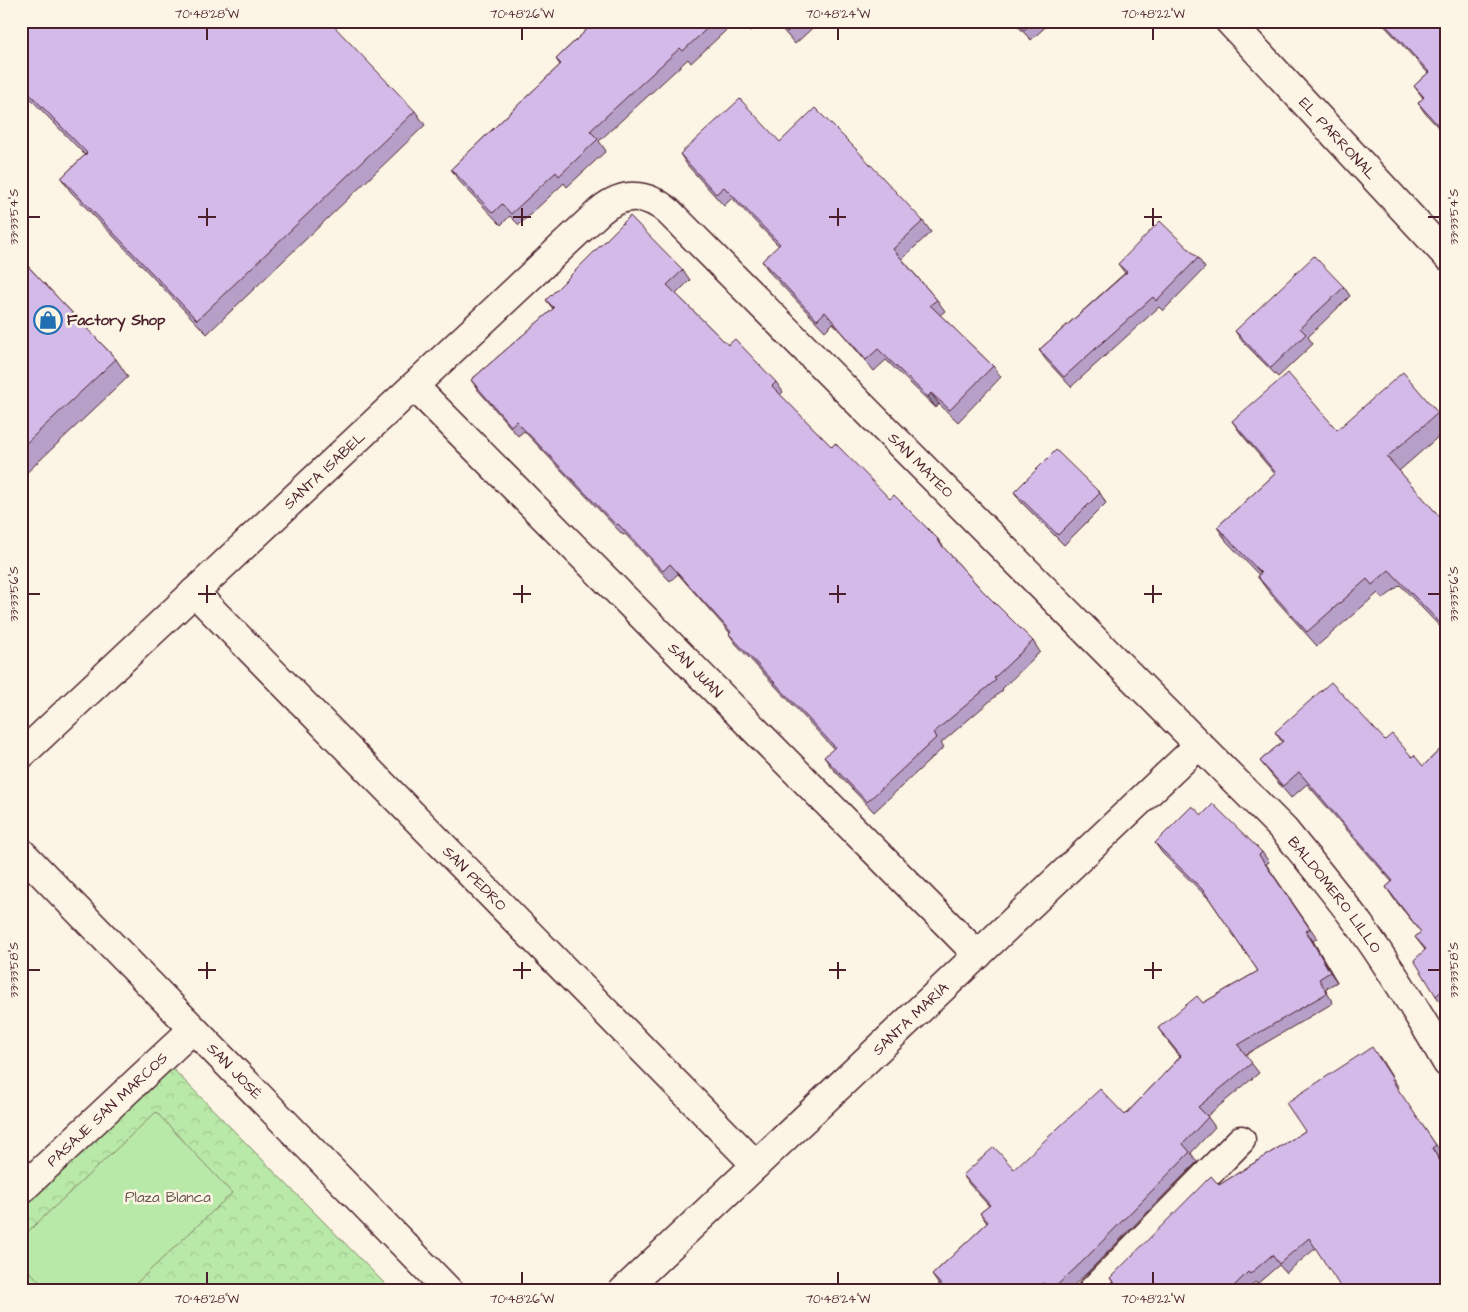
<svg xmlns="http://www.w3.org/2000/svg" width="1468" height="1312" font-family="'Architects Daughter',sans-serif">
  <defs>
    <pattern id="forest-crowns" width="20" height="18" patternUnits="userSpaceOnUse" patternTransform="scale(1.25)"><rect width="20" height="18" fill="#b9e9a8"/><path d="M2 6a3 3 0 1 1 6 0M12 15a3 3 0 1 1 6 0" fill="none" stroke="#a1c791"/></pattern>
  </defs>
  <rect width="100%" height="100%" fill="#fcf5e5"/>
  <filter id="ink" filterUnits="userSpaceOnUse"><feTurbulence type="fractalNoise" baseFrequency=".02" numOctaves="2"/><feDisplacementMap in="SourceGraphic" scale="10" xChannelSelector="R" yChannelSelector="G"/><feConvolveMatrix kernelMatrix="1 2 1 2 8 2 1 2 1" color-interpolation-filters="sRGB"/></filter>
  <g filter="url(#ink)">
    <path fill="url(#forest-crowns)" stroke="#82846a" d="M 169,1065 L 392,1291 L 21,1291 L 21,1209 Z"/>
    <path fill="#b9e9a8" stroke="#82846a" d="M 156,1112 L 232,1193 L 128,1291 L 48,1291 L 21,1262 L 21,1238 Z"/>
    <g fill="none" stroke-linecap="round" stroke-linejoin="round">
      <defs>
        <g id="street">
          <path id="s1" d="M 1229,21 L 1447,256"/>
          <path id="s2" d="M 414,386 L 978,955"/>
          <path id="s3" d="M 194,592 L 756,1165"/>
          <path id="s4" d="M 21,755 L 600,211 C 623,192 646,192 669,212 L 1285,831 C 1311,863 1337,894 1361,927 C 1392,971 1420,1016 1447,1063"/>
          <path id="s5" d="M 21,852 L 449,1291"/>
          <path id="s6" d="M 21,1190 L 193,1029"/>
          <path id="s7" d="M 623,1291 L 1199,745"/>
          <path d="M 1092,1291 L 1241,1140"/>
        </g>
      </defs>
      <use href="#street" stroke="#4a1f2b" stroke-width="31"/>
      <use href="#street" stroke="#fcf5e5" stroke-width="28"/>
    </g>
    <path fill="#b6a0c8" stroke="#4a1f2b" d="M 21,21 L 415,111 L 425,125 L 207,334 L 71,192 L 61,178 L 85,155 L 21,89 Z
      M 596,21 L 736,21 L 691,63 L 688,59 L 599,141 L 606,151 L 567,187 L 564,183 L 519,225 L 510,216 L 501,225 L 459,181 L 451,169 L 560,65 L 556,59 Z
      M 741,21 L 761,21 L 750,31 Z
      M 775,21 L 820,21 L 795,44 Z
      M 1013,21 L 1052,21 L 1031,40 Z
      M 1380,21 L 1447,21 L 1447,137 L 1425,113 L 1418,103 L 1423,98 L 1414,86 L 1428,73 Z
      M 780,142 L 923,221 L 931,232 L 902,259 L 937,300 L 945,311 L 940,315 L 993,366 L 1001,377 L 958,422 L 939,404 L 936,408 L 886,360 L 874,371 L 833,323 L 825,331 L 770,273 L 762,261 L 779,246 L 732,198 L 724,206 L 688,166 L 680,154 Z
      M 1198,258 L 1205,268 L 1163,311 L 1159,307 L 1071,387 L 1046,360 L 1039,350 L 1125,273 L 1118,264 Z
      M 21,259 L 116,359 L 128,377 L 21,478 Z
      M 683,270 L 690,280 L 676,294 L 728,345 L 776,382 L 783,392 L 780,395 L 832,447 L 890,499 L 938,539 L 945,549 L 981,589 L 1033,641 L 1040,652 L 1002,689 L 1003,690 L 941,743 L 944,747 L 874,812 L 832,768 L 824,757 L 834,749 L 736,644 L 729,634 L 730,633 L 678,574 L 670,581 L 625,534 L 623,535 L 524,431 L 518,436 L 478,390 L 471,380 L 553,309 L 546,300 Z
      M 1344,287 L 1350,296 L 1308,337 L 1313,344 L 1278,377 L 1242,341 L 1235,331 Z
      M 1438,413 L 1447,425 L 1447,429 L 1399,471 L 1447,525 L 1447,634 L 1400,585 L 1383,599 L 1378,593 L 1317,646 L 1268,591 L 1257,576 L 1259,575 L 1227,542 L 1217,527 L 1275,474 L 1242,435 L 1232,421 L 1337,430 Z
      M 1014,492 L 1100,493 L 1106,503 L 1064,545 L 1021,502 Z
      M 1275,732 L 1385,740 L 1412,757 L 1423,766 L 1447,743 L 1447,1005 L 1444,1008 L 1436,996 L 1425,950 L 1415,937 L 1421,932 L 1394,899 L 1386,887 L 1392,882 L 1307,784 L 1291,798 L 1269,772 L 1260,761 L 1282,742 Z
      M 1202,815 L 1262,852 L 1269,862 L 1266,864 L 1317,938 L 1313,941 L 1337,982 L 1325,989 L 1333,1003 L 1245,1055 L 1259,1073 L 1207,1116 L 1215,1127 L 1191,1153 L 1197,1162 L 1089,1271 L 1068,1291 L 945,1291 L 939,1285 L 932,1275 L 987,1223 L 980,1213 L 989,1206 L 970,1185 L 963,1175 L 1014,1169 L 1125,1115 L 1180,1057 L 1165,1038 L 1158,1028 L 1203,1003 L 1258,971 L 1210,900 L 1162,853 L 1155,843 Z
      M 1379,1056 L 1399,1088 L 1397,1089 L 1443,1155 L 1439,1157 L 1447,1170 L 1447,1291 L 1316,1248 L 1286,1273 L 1279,1265 L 1257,1284 L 1255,1282 L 1246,1291 L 1120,1291 L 1110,1278 L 1219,1185 L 1305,1131 Z"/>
    <path fill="#9482a3" stroke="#4a1f2b" d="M 931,393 L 939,404 L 936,408 L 928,397 Z
      M 1306,931 L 1313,941 L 1337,982 L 1330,972 Z
      M 1432,1148 L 1439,1157 L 1447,1170 L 1447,1172 Z"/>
    <path fill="#d4bae9" stroke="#4a1f2b" d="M 21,21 L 329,21 L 415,111 L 197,320 L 61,178 L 87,153 L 21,85 Z
      M 596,21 L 715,21 L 683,51 L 680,48 L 590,131 L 598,139 L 559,176 L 556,172 L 511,214 L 502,204 L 493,213 L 451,169 L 561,64 L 556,59 Z
      M 777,21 L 799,21 L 787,32 Z
      M 1015,21 L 1034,21 L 1024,30 Z
      M 1382,21 L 1447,21 L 1447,135 L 1418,103 L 1424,97 L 1414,86 L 1429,72 Z
      M 740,99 L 780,142 L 815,108 L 856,149 L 923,221 L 893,249 L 937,300 L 930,305 L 993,366 L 950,410 L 931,393 L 928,397 L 878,349 L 866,360 L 825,312 L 817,320 L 762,261 L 780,244 L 724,187 L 716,194 L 680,154 Z
      M 1447,142 L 1447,150 L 1443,146 Z
      M 630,216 L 683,270 L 667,285 L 728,345 L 735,339 L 776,382 L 772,386 L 832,447 L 835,443 L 890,499 L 894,495 L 938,539 L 937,540 L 981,589 L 1033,641 L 994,678 L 996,680 L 933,733 L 937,737 L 867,802 L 824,757 L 835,747 L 729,634 L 731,632 L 670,564 L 663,571 L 618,524 L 616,525 L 516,421 L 511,426 L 471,380 L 554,308 L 546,300 Z
      M 1160,221 L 1198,258 L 1156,301 L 1153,297 L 1064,377 L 1039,350 L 1127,272 L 1118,264 Z
      M 1314,256 L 1344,287 L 1300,328 L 1306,334 L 1271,368 L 1235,331 Z
      M 21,259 L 116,359 L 21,448 Z
      M 1403,372 L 1438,413 L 1387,457 L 1447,525 L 1447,620 L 1442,625 L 1389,570 L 1372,585 L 1367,579 L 1307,632 L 1257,576 L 1261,573 L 1217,527 L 1276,473 L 1232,421 L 1288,373 L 1337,430 Z
      M 1056,450 L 1100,493 L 1058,535 L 1014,492 Z
      M 1331,682 L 1385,740 L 1392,734 L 1412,757 L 1414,755 L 1423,766 L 1447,743 L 1447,990 L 1445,988 L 1436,996 L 1414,960 L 1426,949 L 1415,937 L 1421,932 L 1386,887 L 1393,881 L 1299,772 L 1283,786 L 1260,761 L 1283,741 L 1275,732 Z
      M 1213,804 L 1262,852 L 1259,855 L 1310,929 L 1306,931 L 1330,972 L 1319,979 L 1327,993 L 1238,1045 L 1252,1063 L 1198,1107 L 1208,1117 L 1183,1144 L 1190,1152 L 1082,1262 L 1051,1291 L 1043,1283 L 1035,1291 L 947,1291 L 932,1275 L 988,1222 L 980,1213 L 990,1205 L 963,1175 L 994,1147 L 1014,1169 L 1100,1089 L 1125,1115 L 1181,1056 L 1158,1028 L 1197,996 L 1203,1003 L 1258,971 L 1204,891 L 1155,843 L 1192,806 L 1202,815 Z
      M 1372,1047 L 1392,1078 L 1391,1079 L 1436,1145 L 1432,1148 L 1447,1172 L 1447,1291 L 1343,1291 L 1309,1238 L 1279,1264 L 1272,1255 L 1250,1274 L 1248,1272 L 1229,1291 L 1122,1291 L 1110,1278 L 1211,1176 L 1219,1185 L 1305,1131 L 1286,1103 Z"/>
  </g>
  <path fill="none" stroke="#4a1f2b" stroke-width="2" d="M 207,28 L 207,40M 522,28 L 522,40M 838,28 L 838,40M 1153,28 L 1153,40M 207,208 L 207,226M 522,208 L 522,226M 838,208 L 838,226M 1153,208 L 1153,226M 28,217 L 40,217M 198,217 L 216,217M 513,217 L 531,217M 829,217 L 846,217M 1144,217 L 1162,217M 1428,217 L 1440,217M 207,585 L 207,603M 522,585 L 522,603M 838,585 L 838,603M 1153,585 L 1153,603M 28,594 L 40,594M 198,594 L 216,594M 513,594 L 531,594M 829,594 L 846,594M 1144,594 L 1162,594M 1428,594 L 1440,594M 207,962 L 207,979M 522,962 L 522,979M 838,962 L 838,979M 1153,962 L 1153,979M 28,970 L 40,970M 198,970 L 216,970M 513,970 L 531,970M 829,970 L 846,970M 1144,970 L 1162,970M 1428,970 L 1440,970M 207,1272 L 207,1284M 522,1272 L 522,1284M 838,1272 L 838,1284M 1153,1272 L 1153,1284"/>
  <defs>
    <symbol id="shop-ring" viewBox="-11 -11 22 22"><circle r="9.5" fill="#fcf5e5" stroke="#1f6fb2" stroke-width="1.5"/><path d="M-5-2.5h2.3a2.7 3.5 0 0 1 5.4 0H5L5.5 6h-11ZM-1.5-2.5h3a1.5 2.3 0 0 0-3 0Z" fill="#1f6fb2"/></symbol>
  </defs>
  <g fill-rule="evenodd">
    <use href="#shop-ring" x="32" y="304" width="32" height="32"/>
  </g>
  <g text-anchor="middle" stroke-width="5" stroke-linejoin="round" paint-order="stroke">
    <g font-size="15" fill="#4a1f2b" stroke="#fcf5e5">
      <text dy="5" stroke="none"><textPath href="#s1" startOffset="160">EL PARRONAL</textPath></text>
      <text dy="5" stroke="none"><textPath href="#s4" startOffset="1228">SAN MATEO</textPath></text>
      <text dy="5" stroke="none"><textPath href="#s4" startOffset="416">SANTA ISABEL</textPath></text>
      <text dy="5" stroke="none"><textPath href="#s2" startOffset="400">SAN JUAN</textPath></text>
      <text dy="5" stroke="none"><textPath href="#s3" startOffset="401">SAN PEDRO</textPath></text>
      <text dy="5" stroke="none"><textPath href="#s4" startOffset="1825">BALDOMERO LILLO</textPath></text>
      <text dy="5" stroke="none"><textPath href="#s7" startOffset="396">SANTA MARÍA</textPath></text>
      <text dy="5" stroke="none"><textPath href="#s5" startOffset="306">SAN JOSÉ</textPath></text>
      <text dy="5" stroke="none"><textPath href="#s6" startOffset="118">PASAJE SAN MARCOS</textPath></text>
    </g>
    <g font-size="15" font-weight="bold" fill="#4a1f2b" stroke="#fcf5e5" text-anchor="start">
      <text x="67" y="325">Factory Shop</text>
    </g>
    <g font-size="15" fill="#66524a" stroke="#fcf5e5">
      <text x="168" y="1202">Plaza Blanca</text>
    </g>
  </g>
  <rect width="1468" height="1312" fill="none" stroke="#fcf5e5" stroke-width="55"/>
  <rect x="28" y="28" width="1412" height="1256" fill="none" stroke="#4a1f2b" stroke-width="2"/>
  <g font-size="12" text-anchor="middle" fill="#4a1f2b">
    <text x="207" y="18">70°48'28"W</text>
    <text x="522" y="18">70°48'26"W</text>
    <text x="838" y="18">70°48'24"W</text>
    <text x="1153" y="18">70°48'22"W</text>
    <text transform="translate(14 217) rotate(-90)" y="4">33°33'54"S</text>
    <text transform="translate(1454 217) rotate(-90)" y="4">33°33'54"S</text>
    <text transform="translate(14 594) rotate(-90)" y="4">33°33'56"S</text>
    <text transform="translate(1454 594) rotate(-90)" y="4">33°33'56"S</text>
    <text transform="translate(14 970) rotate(-90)" y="4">33°33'58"S</text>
    <text transform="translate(1454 970) rotate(-90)" y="4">33°33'58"S</text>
    <text x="207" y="1303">70°48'28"W</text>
    <text x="522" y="1303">70°48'26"W</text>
    <text x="838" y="1303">70°48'24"W</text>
    <text x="1153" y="1303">70°48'22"W</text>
  </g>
</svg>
